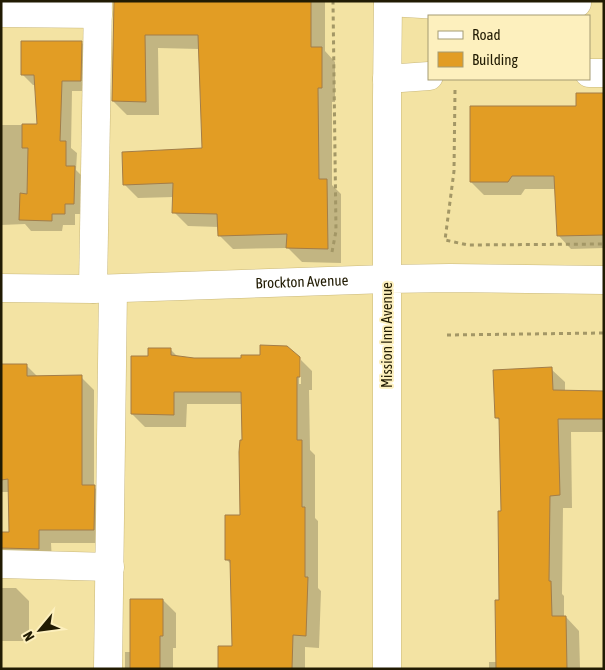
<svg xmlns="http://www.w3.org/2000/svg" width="605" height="670" font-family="'Asap Condensed',sans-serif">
  <rect width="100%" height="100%" fill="#f3e3a3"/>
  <path fill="#0003" d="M 115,1 L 325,1 L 325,51 L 335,62 L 335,102 L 332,102 L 332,185 L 341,194 L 341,263 L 302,262 L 288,248 L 233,249 L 219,235 L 219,227 L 188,226 L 174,212 L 174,197 L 138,198 L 124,184 L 203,149 L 199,49 L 158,48 L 159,115 L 127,115 L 113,101 Z
    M 81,42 L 92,53 L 91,91 L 72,91 L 71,148 L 77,153 L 76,170 L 85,179 L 85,214 L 75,214 L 75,225 L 63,225 L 62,231 L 31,231 L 25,224 L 1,225 L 1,125 L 38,125 L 36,85 L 33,85 L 22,74 Z
    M 604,95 L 604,248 L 571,249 L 558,235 L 556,189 L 525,189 L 521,195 L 484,195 L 471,182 L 577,107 Z
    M 170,349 L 178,357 L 193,359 L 299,358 L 299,384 L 301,384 L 301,360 L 312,371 L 312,390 L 309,390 L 310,450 L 315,455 L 315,518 L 318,521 L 318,588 L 321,591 L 319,648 L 305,647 L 305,669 L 219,669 L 233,648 L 231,564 L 226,559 L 241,516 L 243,441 L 242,404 L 187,404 L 186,427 L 145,427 L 132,414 L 149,357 Z
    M 1,365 L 26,365 L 38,377 L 81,377 L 94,390 L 94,487 L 107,500 L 107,543 L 51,543 L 52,562 L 14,561 L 1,548 L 1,533 L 10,533 L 9,492 L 1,492 Z
    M 551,369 L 565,382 L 565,392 L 604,392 L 604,432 L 571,432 L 572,508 L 563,508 L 562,594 L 564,596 L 564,617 L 566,617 L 579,631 L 580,668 L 581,669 L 489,669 L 489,662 L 497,662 L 500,601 L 502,512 L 500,421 L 496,417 Z
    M 1,588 L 16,588 L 29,601 L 29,641 L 1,641 Z
    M 163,600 L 176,613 L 176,648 L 173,648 L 173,669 L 125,669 L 125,652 L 131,652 Z"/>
  <path fill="#e29d24" stroke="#a27d49" d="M 114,1 L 311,1 L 311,47 L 322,47 L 322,88 L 318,88 L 319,179 L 327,179 L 328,249 L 286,248 L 287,234 L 218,236 L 217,214 L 172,213 L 173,183 L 123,185 L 122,152 L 202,148 L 198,35 L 145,35 L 146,102 L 112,101 Z
    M 21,41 L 82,41 L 81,81 L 62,81 L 60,141 L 66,141 L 66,166 L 75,166 L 74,204 L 65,204 L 65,214 L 52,214 L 52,221 L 19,220 L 20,193 L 27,194 L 28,148 L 22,148 L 22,124 L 37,124 L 34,75 L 21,75 Z
    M 576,93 L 604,93 L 604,235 L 557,236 L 554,176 L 512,176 L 508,182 L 470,182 L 470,106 L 576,106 Z
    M 260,345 L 287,346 L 300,357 L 300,377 L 297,377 L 297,440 L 302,440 L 302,507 L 305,507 L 305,577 L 308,577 L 306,636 L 293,635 L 292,669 L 218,669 L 218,646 L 232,646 L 230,560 L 225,560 L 225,515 L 240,515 L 239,452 L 240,440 L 242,440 L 241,392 L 174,392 L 174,415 L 131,414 L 131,356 L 148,356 L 148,348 L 171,348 L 171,355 L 194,358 L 241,358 L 241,355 L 260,355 Z
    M 1,364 L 27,364 L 27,376 L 82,375 L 82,485 L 95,485 L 94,530 L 39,530 L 39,549 L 1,548 L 1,532 L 9,532 L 8,479 L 1,480 Z
    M 552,367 L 553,390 L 604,391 L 604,419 L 558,419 L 560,495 L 550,496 L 549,581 L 551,581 L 552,616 L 566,616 L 567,669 L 496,669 L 495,600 L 499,600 L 498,511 L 501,511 L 499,418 L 495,418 L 493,370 Z
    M 130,599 L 163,599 L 163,636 L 160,636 L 160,669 L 130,669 Z"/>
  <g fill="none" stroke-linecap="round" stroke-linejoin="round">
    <defs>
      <g id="minor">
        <path d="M 388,2 L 456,6 L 577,3"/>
        <path d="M 1,13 L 98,14"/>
        <path d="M 589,73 L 604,73"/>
        <path d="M 387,79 L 429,76"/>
        <path id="s1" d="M 1,288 L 93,289 L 387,279"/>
        <path d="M 93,289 L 98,1"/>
        <path d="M 1,564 L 110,567"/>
        <path d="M 108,669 L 113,289"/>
      </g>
      <path id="major" d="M 387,279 L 450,278 L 604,280
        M 387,669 L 387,97 L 388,1"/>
    </defs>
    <use href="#minor" stroke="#cab97c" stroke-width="29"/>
    <use href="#major" stroke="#cab97c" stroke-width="29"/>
    <path stroke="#a39766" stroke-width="3" stroke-dasharray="4 4" stroke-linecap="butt" d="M 455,90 L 454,171 L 445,240 L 468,245 L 604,244
      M 332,252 L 336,231 L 333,1
      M 447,335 L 604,333"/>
    <use href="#minor" stroke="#fff" stroke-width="28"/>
    <use href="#major" stroke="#fff" stroke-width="28"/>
  </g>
  <g text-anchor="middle" stroke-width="4" stroke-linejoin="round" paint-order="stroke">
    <g font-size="15" fill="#211b03" stroke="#fdf0be">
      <text dy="5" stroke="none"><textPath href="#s1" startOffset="301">Brockton Avenue</textPath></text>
      <text transform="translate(387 335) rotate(-90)" y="5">Mission Inn Avenue</text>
    </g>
  </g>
  <rect width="605" height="670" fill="none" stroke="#211b03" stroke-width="5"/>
  <rect x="428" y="15" width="162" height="65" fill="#fdf0be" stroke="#a59b73"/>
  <rect x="438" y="31" width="25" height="8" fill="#ffffff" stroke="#a59b73"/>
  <text x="472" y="40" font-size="15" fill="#211b03">Road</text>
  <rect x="438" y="52" width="25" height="15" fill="#e29d24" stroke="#a59b73"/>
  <text x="472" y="65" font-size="15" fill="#211b03">Building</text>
  <g transform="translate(40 630) rotate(241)" stroke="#fdf0be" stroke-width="4" paint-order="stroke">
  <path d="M0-4L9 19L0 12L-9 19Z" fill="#211b03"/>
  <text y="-8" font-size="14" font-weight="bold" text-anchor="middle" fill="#211b03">N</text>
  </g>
</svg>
